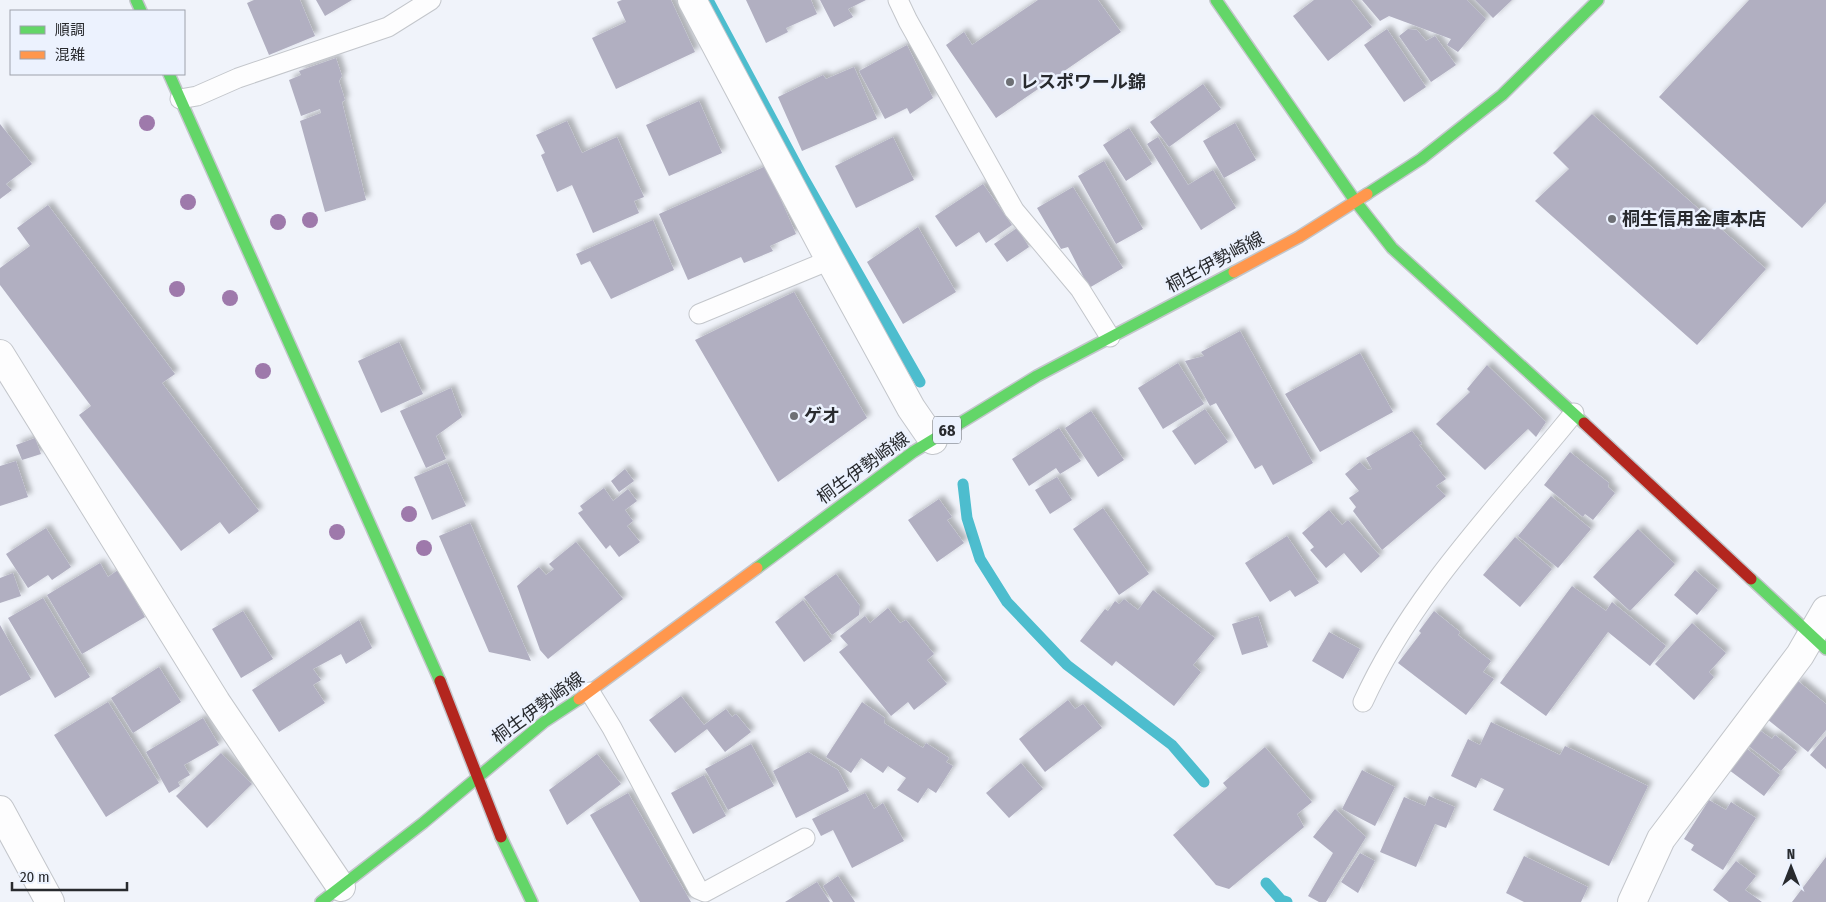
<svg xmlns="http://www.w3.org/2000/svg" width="1826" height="902" font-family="'Fira Sans Condensed','Noto Sans JP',sans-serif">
  <defs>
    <filter id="shadow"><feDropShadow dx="4.5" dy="-4.5" stdDeviation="2.5" flood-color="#0004"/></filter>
  </defs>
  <rect width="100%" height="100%" fill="#f0f3fa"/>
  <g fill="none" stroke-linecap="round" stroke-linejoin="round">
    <path stroke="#4dbdce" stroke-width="11" d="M 708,0 L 804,179 L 920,382
      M 963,484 L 967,518 L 980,559 L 1007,602 L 1067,665 L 1172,745 L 1204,782
      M 1266,883 L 1281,900 L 1287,902"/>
  </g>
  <path fill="#b1afc1" filter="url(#shadow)" d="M 254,0 L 300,0 L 315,36 L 269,55 L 247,3 Z
    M 316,0 L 352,0 L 325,16 Z
    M 622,0 L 671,0 L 695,52 L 616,89 L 592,38 L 626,22 L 617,2 Z
    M 746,0 L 811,0 L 817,14 L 786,28 L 788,32 L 766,43 Z
    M 820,0 L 866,0 L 848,9 L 853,17 L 834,27 Z
    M 1038,0 L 1098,0 L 1121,32 L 996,118 L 946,45 L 964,32 L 972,45 Z
    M 1314,0 L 1351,0 L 1372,27 L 1328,61 L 1293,16 Z
    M 1362,0 L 1467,0 L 1486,19 L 1458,52 L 1447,45 L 1451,39 L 1389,16 L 1380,21 Z
    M 1475,0 L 1512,0 L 1493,18 Z
    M 1749,0 L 1826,0 L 1826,202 L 1802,228 L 1659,97 Z
    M 1387,29 L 1426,87 L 1404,102 L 1364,45 Z
    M 1408,29 L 1417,30 L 1426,41 L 1435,36 L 1456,65 L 1431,82 L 1399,36 Z
    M 907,45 L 933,98 L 910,114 L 907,108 L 885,119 L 859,71 Z
    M 336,58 L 342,76 L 339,81 L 345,100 L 342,102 L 366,200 L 325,212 L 300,121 L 321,113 L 320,109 L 301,116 L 289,80 L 301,75 L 299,71 Z
    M 854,67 L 877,119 L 802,151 L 778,97 L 823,75 L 826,79 Z
    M 1203,84 L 1221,109 L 1169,147 L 1150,122 Z
    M 699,101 L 722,153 L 669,176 L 646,125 Z
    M 1592,114 L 1766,269 L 1697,345 L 1535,201 L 1569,169 L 1553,153 Z
    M 567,121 L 582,153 L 617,137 L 644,197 L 634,201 L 639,213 L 593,233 L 572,185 L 557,192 L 541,155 L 545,153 L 536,135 Z
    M 1235,123 L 1256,160 L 1224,178 L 1203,141 Z
    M 0,124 L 32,164 L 6,184 L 12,190 L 0,199 Z
    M 1129,128 L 1152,164 L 1126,181 L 1103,145 Z
    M 893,137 L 914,180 L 856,208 L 835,166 Z
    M 1158,137 L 1188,185 L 1213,170 L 1236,208 L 1201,230 L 1147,144 Z
    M 1104,161 L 1143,229 L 1116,244 L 1078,176 Z
    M 766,166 L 796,234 L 770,246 L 773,251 L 744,263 L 741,257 L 688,280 L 659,214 Z
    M 983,184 L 1012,225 L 986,243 L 979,232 L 956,247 L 935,216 Z
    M 1073,187 L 1123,268 L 1089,288 L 1068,247 L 1061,249 L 1037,208 Z
    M 48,205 L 175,374 L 162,383 L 259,511 L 229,534 L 220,522 L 181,551 L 79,415 L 91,406 L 0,285 L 0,268 L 30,246 L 17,228 Z
    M 653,220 L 674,270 L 611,299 L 590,261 L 581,265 L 576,254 Z
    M 918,227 L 956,292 L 903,324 L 867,262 Z
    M 1017,228 L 1029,247 L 1007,262 L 994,244 Z
    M 794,292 L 867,418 L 778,482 L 695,340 Z
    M 1240,331 L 1313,463 L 1273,485 L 1262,465 L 1255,469 L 1216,403 L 1210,406 L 1185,361 L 1204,356 L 1201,352 Z
    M 399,342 L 423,394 L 381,413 L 358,361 Z
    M 1360,353 L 1393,412 L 1320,452 L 1285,394 Z
    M 1178,363 L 1204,404 L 1163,429 L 1138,388 Z
    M 1487,365 L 1546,422 L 1536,437 L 1528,429 L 1485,470 L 1436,424 L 1470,392 L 1467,389 Z
    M 451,388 L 462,417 L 436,436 L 446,459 L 426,468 L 400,411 Z
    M 1205,409 L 1228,442 L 1195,465 L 1172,431 Z
    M 1091,411 L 1124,460 L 1098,477 L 1065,428 Z
    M 1059,428 L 1081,461 L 1060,474 L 1056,468 L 1029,486 L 1012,459 Z
    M 1412,431 L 1422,444 L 1419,445 L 1446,479 L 1436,486 L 1446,496 L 1382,550 L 1353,511 L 1356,507 L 1349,498 L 1359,491 L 1345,474 L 1360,462 L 1368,470 L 1372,469 L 1366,458 Z
    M 35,438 L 41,454 L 22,460 L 16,445 Z
    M 1570,452 L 1609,483 L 1608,487 L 1615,493 L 1593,520 L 1585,514 L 1583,517 L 1544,485 Z
    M 16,461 L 28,497 L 0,506 L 0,466 Z
    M 447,463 L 466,506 L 432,520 L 414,477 Z
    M 625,469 L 634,481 L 619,492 L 611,481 Z
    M 1057,477 L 1072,500 L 1050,514 L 1035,490 Z
    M 604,488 L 613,501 L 628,489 L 637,501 L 625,510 L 633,521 L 627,526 L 640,542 L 619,557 L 610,545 L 606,549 L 578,513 L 583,510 L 580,506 Z
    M 1551,496 L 1591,529 L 1558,568 L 1518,536 Z
    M 939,499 L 952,517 L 947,520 L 964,543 L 937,562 L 908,520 Z
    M 1103,508 L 1149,574 L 1119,595 L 1073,529 Z
    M 1329,510 L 1342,525 L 1348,520 L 1380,556 L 1361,573 L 1344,553 L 1326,568 L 1310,550 L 1314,547 L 1302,533 Z
    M 470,523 L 531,661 L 489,652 L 439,536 Z
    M 46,528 L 71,567 L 52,580 L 48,575 L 28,588 L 6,554 Z
    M 1638,529 L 1675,564 L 1630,611 L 1593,577 Z
    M 1287,536 L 1319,583 L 1295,597 L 1290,590 L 1270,602 L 1245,563 Z
    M 1515,537 L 1552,569 L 1520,607 L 1483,575 Z
    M 576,542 L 623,599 L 548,659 L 540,650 L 517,586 L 539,567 L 546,575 L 554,569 L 549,564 Z
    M 100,563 L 108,577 L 118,570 L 145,617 L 82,654 L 47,595 Z
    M 1695,570 L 1718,590 L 1697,615 L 1674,595 Z
    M 13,573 L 21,596 L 0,603 L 0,578 Z
    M 836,574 L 860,606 L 859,615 L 832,635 L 804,597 Z
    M 1572,586 L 1606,611 L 1612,602 L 1666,646 L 1650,666 L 1608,632 L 1546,716 L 1500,683 Z
    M 1153,590 L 1215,638 L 1193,665 L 1201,672 L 1174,706 L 1116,661 L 1112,666 L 1080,641 L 1105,609 L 1108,611 L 1115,601 L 1119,604 L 1124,599 L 1138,610 Z
    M 43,598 L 90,677 L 55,698 L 8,618 Z
    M 803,600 L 832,641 L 804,662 L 775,622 Z
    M 888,608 L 900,623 L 906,620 L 934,654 L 927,660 L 947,684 L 914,710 L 908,702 L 891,716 L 839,652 L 848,645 L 840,636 L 865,616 L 870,623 Z
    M 243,611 L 273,659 L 241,678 L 212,629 Z
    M 1434,611 L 1460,632 L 1458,635 L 1491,661 L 1483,672 L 1494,679 L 1466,715 L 1398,663 L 1421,633 L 1419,631 Z
    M 1258,616 L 1268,647 L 1242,655 L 1232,624 Z
    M 359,620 L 372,648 L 346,664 L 341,654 L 313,669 L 321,680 L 313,685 L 325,703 L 279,732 L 252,690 Z
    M 1692,623 L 1726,653 L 1709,672 L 1714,677 L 1694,700 L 1655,664 Z
    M 0,625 L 31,679 L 0,696 Z
    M 1329,632 L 1360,649 L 1343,679 L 1312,661 Z
    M 159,667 L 181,702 L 133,733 L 111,698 Z
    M 1798,681 L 1826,704 L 1826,730 L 1808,752 L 1767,719 Z
    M 681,696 L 704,725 L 726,709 L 732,717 L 736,714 L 751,732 L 725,752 L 707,729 L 675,753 L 649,720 Z
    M 1068,700 L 1075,709 L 1083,704 L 1102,728 L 1045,772 L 1019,739 Z
    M 108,702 L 159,783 L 106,817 L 54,735 Z
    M 862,702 L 885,718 L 884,723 L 923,748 L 926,743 L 949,758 L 946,762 L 953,766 L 936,793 L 928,788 L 918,803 L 897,790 L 906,778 L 888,766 L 883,773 L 861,758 L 851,773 L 826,757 Z
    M 203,718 L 219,745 L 184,765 L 190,775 L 178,782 L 180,786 L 169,793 L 146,752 Z
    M 1491,722 L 1560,755 L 1565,746 L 1648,786 L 1609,866 L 1493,810 L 1504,789 L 1481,778 L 1476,788 L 1451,776 L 1468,739 L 1480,745 Z
    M 1758,729 L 1772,739 L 1775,735 L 1797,752 L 1781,771 L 1746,744 Z
    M 1826,736 L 1826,769 L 1810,755 Z
    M 751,744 L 774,786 L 728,810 L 705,769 Z
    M 1265,747 L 1312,802 L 1297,814 L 1304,827 L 1229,889 L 1216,885 L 1173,835 L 1227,788 L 1223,783 Z
    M 1746,748 L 1780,775 L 1764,796 L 1729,770 Z
    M 808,752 L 838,770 L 849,791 L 796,818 L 773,771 Z
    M 221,753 L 252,784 L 207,828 L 176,796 Z
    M 597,754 L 621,784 L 567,825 L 549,790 Z
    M 1021,763 L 1043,789 L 1009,818 L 986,793 Z
    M 1362,770 L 1395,787 L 1375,826 L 1342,809 Z
    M 704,775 L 726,816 L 693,834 L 671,793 Z
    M 628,793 L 691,902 L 640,902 L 590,815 Z
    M 865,793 L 874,809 L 883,803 L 904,841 L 852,868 L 833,830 L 821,836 L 812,819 Z
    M 1429,796 L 1455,807 L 1446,828 L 1435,824 L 1416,867 L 1380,852 L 1404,797 L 1425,806 Z
    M 1709,800 L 1726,810 L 1731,802 L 1756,818 L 1723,870 L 1691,850 L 1694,845 L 1684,839 Z
    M 1335,809 L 1366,837 L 1326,902 L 1319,902 L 1308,896 L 1333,853 L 1313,837 Z
    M 1360,853 L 1375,861 L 1358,893 L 1341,882 Z
    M 1524,856 L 1588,887 L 1581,902 L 1524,902 L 1506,893 Z
    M 1826,857 L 1826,902 L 1792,902 Z
    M 1736,861 L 1756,876 L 1745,890 L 1762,902 L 1729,902 L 1713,890 Z
    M 838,876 L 855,902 L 833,902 L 823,886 Z
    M 817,882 L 830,902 L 785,902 Z"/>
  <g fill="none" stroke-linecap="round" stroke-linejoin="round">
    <defs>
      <path id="lane" d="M 898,0 L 908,21 L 1014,210 L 1080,289 L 1110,337
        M 180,99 L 197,96 L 238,78 L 388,27 L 431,0
        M 699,314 L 830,260
        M 590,692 L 612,728 L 698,889 L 705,892 L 805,838
        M 1363,702 C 1413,592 1499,506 1574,413"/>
      <path id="street" d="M 692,0 L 830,260 L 911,408 L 933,440
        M 0,354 L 216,702 L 341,887
        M 0,810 L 50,902
        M 1632,902 L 1661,839 L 1800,655 L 1826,610"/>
      <path id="fast" d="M 136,0 L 141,11
        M 1216,0 L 1356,202 L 1392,248 L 1584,423
        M 169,74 L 440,681
        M 1367,194 L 1421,159 L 1502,95 L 1598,0
        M 757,568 L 913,452 L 1037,376 L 1234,272
        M 1751,579 L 1826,649
        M 501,837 L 532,902
        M 321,902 L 423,823 L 544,722 L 579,699"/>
      <path id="slow" d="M 1234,272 L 1299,237 L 1367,194
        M 579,699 L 757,568"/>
      <path id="jam" d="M 1584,423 L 1751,579
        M 440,681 L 501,837"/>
    </defs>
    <use href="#lane" stroke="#c3c6cb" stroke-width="21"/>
    <use href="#street" stroke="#c3c6cb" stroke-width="30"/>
    <use href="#fast" stroke="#c3c6cb" stroke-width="14"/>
    <use href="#slow" stroke="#c3c6cb" stroke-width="14"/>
    <use href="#jam" stroke="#c3c6cb" stroke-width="14"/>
    <use href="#lane" stroke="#fdfdfe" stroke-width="19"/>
    <use href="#street" stroke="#fdfdfe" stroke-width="28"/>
    <use href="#fast" stroke="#63d668" stroke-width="11"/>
    <use href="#slow" stroke="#ff974d" stroke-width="11"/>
    <use href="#jam" stroke="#b3261e" stroke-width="11"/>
  </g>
  <g fill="#9e79ab">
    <circle cx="147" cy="123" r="8"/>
    <circle cx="188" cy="202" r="8"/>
    <circle cx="310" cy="220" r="8"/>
    <circle cx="278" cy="222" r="8"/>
    <circle cx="177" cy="289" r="8"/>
    <circle cx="230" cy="298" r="8"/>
    <circle cx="263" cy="371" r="8"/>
    <circle cx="409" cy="514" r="8"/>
    <circle cx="337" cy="532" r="8"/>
    <circle cx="424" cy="548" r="8"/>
  </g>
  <g fill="#6e7075" stroke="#ecf2fe" stroke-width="2">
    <circle cx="1010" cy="82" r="5"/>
    <circle cx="1612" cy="219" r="5"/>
    <circle cx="794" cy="416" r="5"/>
  </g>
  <g text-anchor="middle" stroke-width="5" stroke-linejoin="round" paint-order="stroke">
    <rect fill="#ecf2fe" stroke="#63666c" stroke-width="1" x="933" y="416.5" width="28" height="27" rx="4"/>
    <g font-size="16" font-weight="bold" fill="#282a2e">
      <text x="947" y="436">68</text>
    </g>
    <g font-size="18" font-weight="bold" fill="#282a2e" stroke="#ecf2fe" text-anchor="start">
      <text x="1020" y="88">レスポワール錦</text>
      <text x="1622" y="225">桐生信用金庫本店</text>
      <text x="804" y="422">ゲオ</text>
    </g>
    <g font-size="18" fill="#282a2e" stroke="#ecf2fe">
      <text transform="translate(1215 262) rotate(-28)" y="6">桐生伊勢崎線</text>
      <text transform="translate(863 468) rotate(-36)" y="6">桐生伊勢崎線</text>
      <text transform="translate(538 708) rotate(-36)" y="6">桐生伊勢崎線</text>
    </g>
  </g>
  <rect x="10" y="10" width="175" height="65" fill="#ecf2fe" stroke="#9ea2ab"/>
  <rect x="20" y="26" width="25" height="8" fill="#63d668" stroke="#9ea2ab"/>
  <text x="55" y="35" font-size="15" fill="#282a2e">順調</text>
  <rect x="20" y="51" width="25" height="8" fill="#ff974d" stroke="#9ea2ab"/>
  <text x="55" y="60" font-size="15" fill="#282a2e">混雑</text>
  <g transform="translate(1791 867)" stroke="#ecf2fe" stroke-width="4" paint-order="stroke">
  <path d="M0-4L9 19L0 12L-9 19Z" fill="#282a2e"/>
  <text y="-8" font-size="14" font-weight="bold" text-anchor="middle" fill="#282a2e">N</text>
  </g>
  <path d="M12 882v8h115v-8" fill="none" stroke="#282a2e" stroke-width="2.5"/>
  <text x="20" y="882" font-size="15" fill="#282a2e" stroke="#ecf2fe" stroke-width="4" paint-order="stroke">20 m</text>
</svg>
